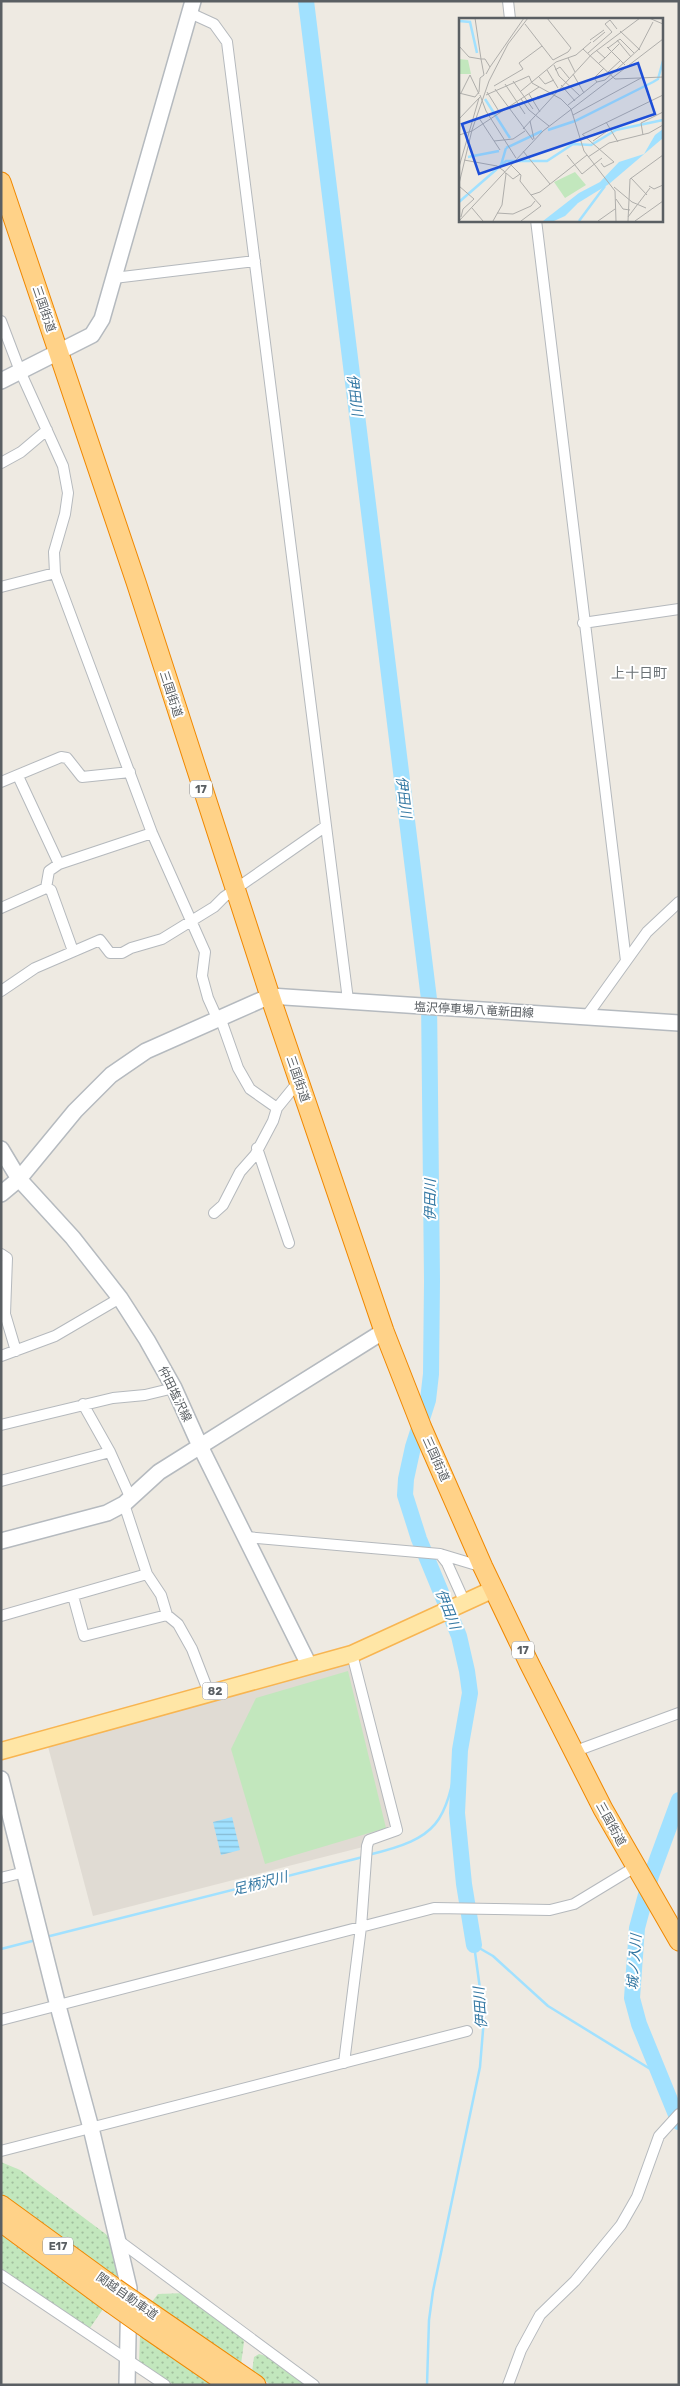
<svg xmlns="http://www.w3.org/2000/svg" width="680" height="2386" font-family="Rubik,'Noto Sans JP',sans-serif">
  <defs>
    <pattern id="grass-dots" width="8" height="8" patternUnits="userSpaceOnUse" patternTransform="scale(1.25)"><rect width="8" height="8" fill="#c2e7bd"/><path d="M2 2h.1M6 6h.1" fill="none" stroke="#a1be9d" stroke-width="1.8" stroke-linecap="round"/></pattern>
    <pattern id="water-rules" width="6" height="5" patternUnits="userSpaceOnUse" patternTransform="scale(1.25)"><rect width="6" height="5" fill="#a1e1ff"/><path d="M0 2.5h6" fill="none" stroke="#86bad2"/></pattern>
  </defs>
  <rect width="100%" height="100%" fill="#eeeae2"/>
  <path fill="#e0dbd3" d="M 352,1654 L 397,1830 L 367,1846 L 93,1916 L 46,1739 Z"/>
  <path fill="url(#grass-dots)" d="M 1,2162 L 20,2170 L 111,2238 L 122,2282 L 1,2194 Z
    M 1,2235 L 103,2309 L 90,2328 L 82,2326 L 1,2270 Z
    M 187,2293 L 240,2332 L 244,2342 L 241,2364 L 151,2303 L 158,2294 Z
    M 140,2335 L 212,2385 L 174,2385 L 139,2363 Z
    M 259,2354 L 266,2356 L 305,2385 L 271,2385 L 252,2372 L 254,2357 Z"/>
  <path fill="#c2e7bd" d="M 348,1671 L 386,1828 L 265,1864 L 231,1749 L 256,1698 Z"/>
  <path fill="url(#water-rules)" d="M 232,1817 L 240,1850 L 221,1855 L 213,1822 Z"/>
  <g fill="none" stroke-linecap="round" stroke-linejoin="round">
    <path stroke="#a1e1ff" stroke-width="2.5" d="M 368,1855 C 443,1837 444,1822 460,1750
      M 46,1937 L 363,1857
      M 474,1945 L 493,1956 L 548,2006 L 660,2075
      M 1,1949 L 36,1940
      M 427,2385 L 429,2320 L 433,2291 L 480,2067 L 484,2018 L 474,1945"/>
    <path stroke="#a1e1ff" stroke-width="16" d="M 306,1 L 429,999 L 432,1281 L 431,1374 L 428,1400 L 413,1447 L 406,1479 L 405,1495 L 419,1539 L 459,1636 L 467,1671 L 470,1693 L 460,1750 L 457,1813 L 464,1884 L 474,1945
      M 679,1800 L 651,1876 L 637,1928 L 632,1998 L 639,2024 L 679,2122"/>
    <defs>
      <path id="street" d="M 508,1 L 510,19
        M 190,13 L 214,24 L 227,42 L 348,1000
        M 536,220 L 626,961
        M 114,278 L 255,261
        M 1,321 L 20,371 L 63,466 L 68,493 L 65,514 L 54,552 L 55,573 L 152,833 L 205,952 L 202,976 L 208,998 L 217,1018
        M 1,463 L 21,452 L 47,430
        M 1,587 L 55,573
        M 583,623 L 679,609
        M 18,776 L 59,864
        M 1,782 L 61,757 L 67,758 L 82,777 L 130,772
        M 46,888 L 51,890 L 73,951
        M 1,908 L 46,888 L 49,871 L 59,864 L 152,833
        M 1,991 L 35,968 L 100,940 L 110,953 L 122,953 L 131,948 L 162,939 L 214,907 L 224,897 L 326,826
        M 220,1017 L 238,1068 L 250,1089 L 277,1108
        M 586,1017 L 647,932 L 679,902
        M 257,1148 L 289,1243
        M 214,1213 L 223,1205 L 240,1172 L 255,1155 L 273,1121 L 277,1108 L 299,1081
        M 1,1254 L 7,1258 L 5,1314 L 16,1351
        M 1,1356 L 55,1336 L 120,1298
        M 83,1404 L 110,1452 L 131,1499
        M 1,1425 L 113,1398 L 145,1395 L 174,1388
        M 1,1481 L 110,1452
        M 124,1504 L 147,1574 L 161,1595 L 167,1615 L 178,1624 L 192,1649 L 209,1693
        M 246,1537 L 440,1554 L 483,1567
        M 440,1554 L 447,1563 L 465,1603
        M 73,1596 L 84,1636 L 167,1615
        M 1,1616 L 147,1574
        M 573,1752 L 679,1713
        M 1,1878 L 25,1872
        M 1,2020 L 434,1908 L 550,1910 L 574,1904 L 635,1867
        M 344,2063 L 361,1927 L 367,1846 L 369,1840 L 397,1830 L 352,1654
        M 1,2151 L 467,2031
        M 118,2240 L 314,2385
        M 1,2275 L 165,2385
        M 508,2385 L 521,2350 L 540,2315 L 575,2281 L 621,2225 L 637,2197 L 659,2136 L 679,2114"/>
      <path id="secondary" d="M 1,381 L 92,335 L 102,319 L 193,1
        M 1,1149 L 19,1179 L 73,1238 L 120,1298 L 147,1340 L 174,1388 L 200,1446 L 309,1665
        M 1,1194 L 19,1179 L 75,1111 L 111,1075 L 146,1051 L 270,996 L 679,1023
        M 1,1541 L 107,1513 L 124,1504 L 159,1472 L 384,1331
        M 1,1779 L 58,2006 L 91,2128 L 129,2288 L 127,2385"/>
      <path id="primary" d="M 1,1751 L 352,1654 L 494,1589"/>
      <path id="highway" d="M 1,182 L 136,582 L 270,996 L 384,1331 L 422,1428 L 483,1567 L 529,1663 L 603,1809 L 679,1941
        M 1,2205 L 115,2288
        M 1,2222 L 111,2303
        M 154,2315 L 256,2385
        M 149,2330 L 229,2385"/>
    </defs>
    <use href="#street" stroke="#b5b9bd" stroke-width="12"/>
    <use href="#secondary" stroke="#b5babf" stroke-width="18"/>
    <use href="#primary" stroke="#f8b551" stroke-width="19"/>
    <use href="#highway" stroke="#f08800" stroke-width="21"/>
    <use href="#street" stroke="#fff" stroke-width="10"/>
    <use href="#secondary" stroke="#fff" stroke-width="15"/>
    <use href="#primary" stroke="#ffe6a6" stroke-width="16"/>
    <use href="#highway" stroke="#ffd288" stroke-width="19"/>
    <defs>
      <path id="highway-bridge" d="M 115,2288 L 154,2315
        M 111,2303 L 149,2330"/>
    </defs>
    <use href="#highway-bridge" stroke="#f08800" stroke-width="21" stroke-linecap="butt"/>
    <use href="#highway-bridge" stroke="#ffd288" stroke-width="19"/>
  </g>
  <g text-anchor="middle" stroke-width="4" stroke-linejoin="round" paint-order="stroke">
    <g fill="#fff" stroke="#8c8f92" stroke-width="1">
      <rect x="190" y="780.5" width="22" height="17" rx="4"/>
      <rect x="512" y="1641.5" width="22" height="17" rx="4"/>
      <rect x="202.5" y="1682.5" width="25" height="17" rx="4"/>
      <rect x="43" y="2237.5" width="30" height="17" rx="4"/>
    </g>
    <g font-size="11" font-weight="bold" fill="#5a5f63">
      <text x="201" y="793">17</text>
      <text x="523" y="1654">17</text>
      <text x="215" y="1695">82</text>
      <text x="58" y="2250">E17</text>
    </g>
    <g font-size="12" fill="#5a5f63" stroke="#fff">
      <text transform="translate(44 309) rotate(71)" y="4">三国街道</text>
      <text transform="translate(171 694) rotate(72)" y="4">三国街道</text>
      <text transform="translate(474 1010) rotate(3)" y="4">塩沢停車場八竜新田線</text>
      <text transform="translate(298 1079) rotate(71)" y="4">三国街道</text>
      <text transform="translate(175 1394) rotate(64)" y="4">仲田塩沢線</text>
      <text transform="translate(436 1459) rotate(66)" y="4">三国街道</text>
      <text transform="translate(611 1824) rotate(61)" y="4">三国街道</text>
      <text transform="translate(127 2296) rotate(35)" y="4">関越自動車道</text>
    </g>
    <g font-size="14" font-style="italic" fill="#3478a3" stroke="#fff">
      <text transform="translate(355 395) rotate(83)" y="5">伊田川</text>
      <text transform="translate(404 797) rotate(83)" y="5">伊田川</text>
      <text transform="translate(430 1200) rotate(-90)" y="5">伊田川</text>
      <text transform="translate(448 1609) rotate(68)" y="5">伊田川</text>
      <text transform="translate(260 1883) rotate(-14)" y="5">足柄沢川</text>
      <text transform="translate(634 1962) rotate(-86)" y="5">城ノ入川</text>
      <text transform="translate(480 2008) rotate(-94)" y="5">伊田川</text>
    </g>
    <g font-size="14" fill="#6b7276" stroke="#fff">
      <text x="639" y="678">上十日町</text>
    </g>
  </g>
  <g transform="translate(459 18)">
    <rect width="204" height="204" fill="#eeeae2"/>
    <path d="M 0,41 L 9,42 L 12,56 L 1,56 ZM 116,154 L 127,167 L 106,180 L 95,164 Z" fill="#c2e7bd"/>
    <path d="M 204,111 L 204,120 L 150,166 L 119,185 L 106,198 L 95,203 L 84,203 L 120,175 L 141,164 L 160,144 L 185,136 L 196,117 Z" fill="#a1e1ff"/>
    <path fill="none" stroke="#a1e1ff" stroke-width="2.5" d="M 0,3 L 11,4 L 18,35M 26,81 L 51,120M 89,112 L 116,103 L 194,64 L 199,61 L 204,43M 47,130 L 83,113M 9,139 L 40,133M 42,147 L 47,130M 0,184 L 47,143 L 88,143 L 114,126 L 132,127 L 157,112 L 204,102M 120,203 L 146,168"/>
    <path fill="none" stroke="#afaeab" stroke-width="1" d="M 16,0 L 22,41 L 26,41 L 31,49 L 27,56M 88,0 L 112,30 L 109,34M 190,0 L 204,6M 66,6 L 94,42 L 109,34M 161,13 L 181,32M 131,22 L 145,12M 158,22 L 172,39M 134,24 L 146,14M 0,28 L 10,39 L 22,41 L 25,57 L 21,60 L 20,74 L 16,79 L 0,75M 148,29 L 166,47M 149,30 L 161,21 L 175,35M 124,31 L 156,61 L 204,59M 180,31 L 194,4M 137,32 L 146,40 L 140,45M 129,35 L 153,14 L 146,6 L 151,2 L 158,11M 109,40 L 116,54M 146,40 L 160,26M 95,47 L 100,58 L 121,78M 31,49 L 65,0M 88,52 L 99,70M 96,52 L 101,49 L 110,60M 149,54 L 162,42M 114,56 L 125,75M 70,58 L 73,65 L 102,81 L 112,91 L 125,133 L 156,173 L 157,203M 80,59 L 86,66 L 95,62M 54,63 L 74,91M 138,64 L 135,60 L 145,50M 46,66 L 66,96M 102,67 L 116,83M 35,68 L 64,51 L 60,45 L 83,28M 36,71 L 74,122M 62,73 L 97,44 L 117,37 L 132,24M 28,74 L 41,95M 2,75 L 11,57 L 20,76M 70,76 L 81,94M 21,77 L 27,93 L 57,140M 27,77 L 70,58M 78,79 L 86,77 L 79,81M 62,81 L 70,92 L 90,108M 109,87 L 138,64 L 146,62 L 180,31M 114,97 L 182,60M 20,100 L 41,132M 0,101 L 21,79M 71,103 L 75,121M 147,104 L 159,124M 64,111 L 133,36 L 181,0M 123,116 L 155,144 L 145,149 L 142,145M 124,116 L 204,77M 0,117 L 13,113 L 80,69M 184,117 L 182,105 L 204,94M 35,123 L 54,121 L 66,113M 134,123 L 151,111M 64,133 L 91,166M 108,137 L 123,156 L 143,140M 129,139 L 150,125 L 190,115 L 204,107M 5,142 L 38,148 L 45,153M 52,147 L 62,157 L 61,163 L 72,177M 0,149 L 20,80M 47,155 L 54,161 L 61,156M 172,160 L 188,177M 0,166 L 13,112 L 30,63 L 49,26 L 69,0M 0,168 L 15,181M 190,168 L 195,171 L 204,167M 155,169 L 173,184 L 187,190M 157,181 L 164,191 L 171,192M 13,190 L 24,203M 38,195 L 54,196 L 72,188 L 76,183M 2,199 L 4,191 L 15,181M 169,199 L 191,170M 0,203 L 84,113 L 204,21M 34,203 L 43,187 L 47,156 L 45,153M 62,203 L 82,188 L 72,177 L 81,174 L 128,137M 139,203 L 156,191M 169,203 L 171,161 L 204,137M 176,203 L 204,183"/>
    <path fill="#1d4ed8" fill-opacity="0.15" stroke="#1d4ed8" stroke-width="2.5" d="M 179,45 L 196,96 L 20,156 L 3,106 Z"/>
    <rect width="204" height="204" fill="none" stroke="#5a5f63" stroke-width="2.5"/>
  </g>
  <rect width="680" height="2386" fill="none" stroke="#5a5f63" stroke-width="5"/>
</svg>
